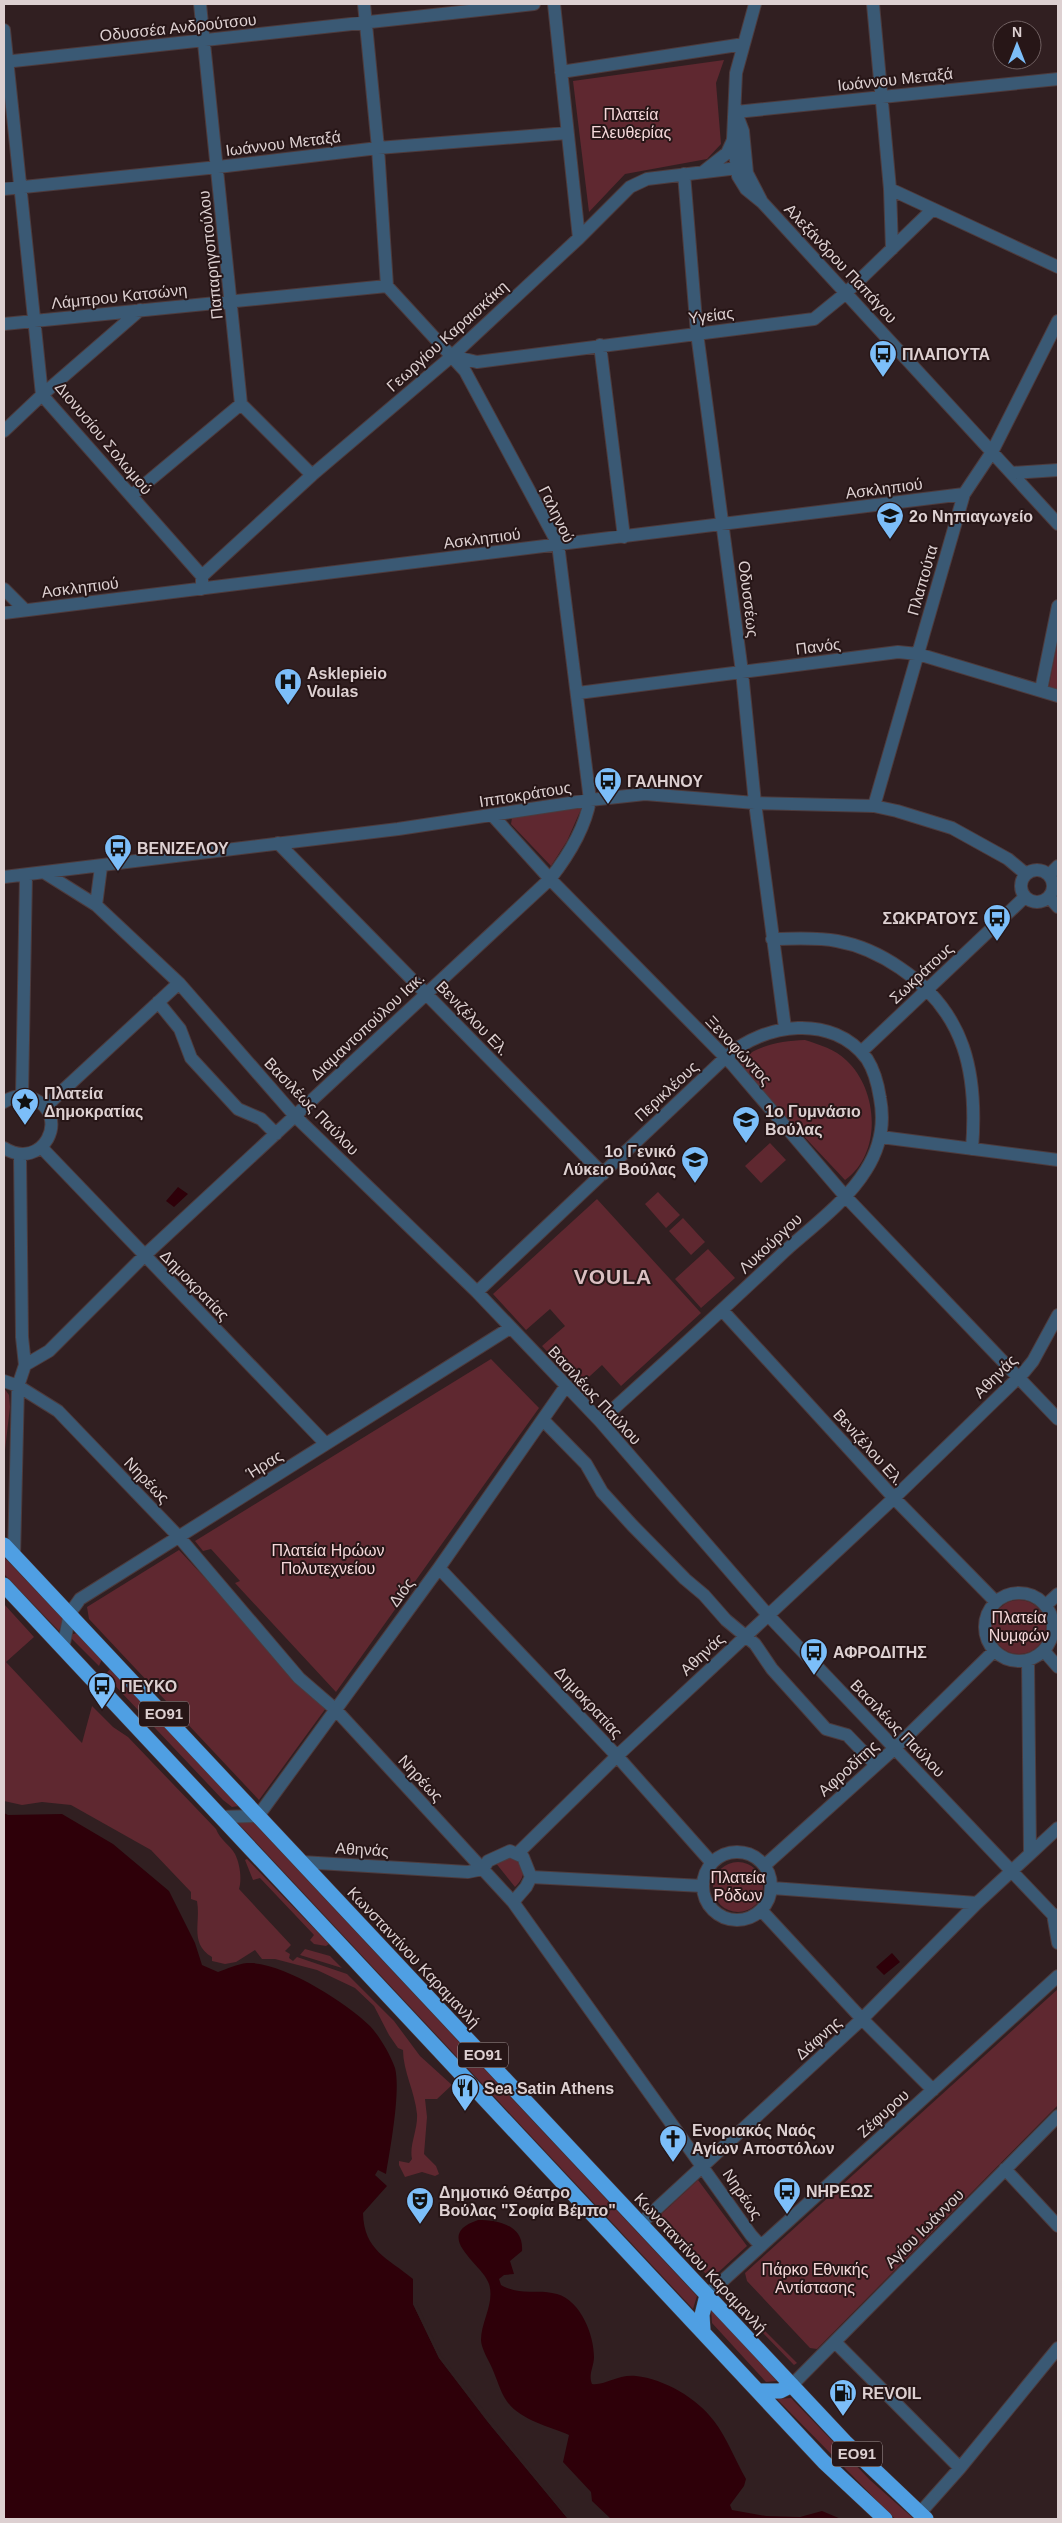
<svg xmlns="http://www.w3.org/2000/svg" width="1062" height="2523" font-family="Helvetica,sans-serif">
  <rect width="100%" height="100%" fill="#311f21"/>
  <path fill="#5f2830" d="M 724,60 L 716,83 L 721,144 L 707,159 L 625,174 L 589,212 L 573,81 Z
    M 1058,638 L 1058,690 L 1049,686 Z
    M 582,807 L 567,841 L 551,866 L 511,824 L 512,818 Z
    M 805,1040 C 820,1045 835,1049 846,1060 C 878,1089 883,1153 845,1180 L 736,1064 C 756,1045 779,1041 805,1040 Z
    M 770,1143 L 786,1160 L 761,1183 L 745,1166 Z
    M 658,1192 L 680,1215 L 666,1228 L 645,1204 Z
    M 597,1199 L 701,1313 L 621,1386 L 602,1365 L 579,1386 L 542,1346 L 565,1326 L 550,1309 L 526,1330 L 493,1294 Z
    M 683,1218 L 705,1242 L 691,1255 L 669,1231 Z
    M 708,1249 L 735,1278 L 701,1308 L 675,1279 Z
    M 491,1359 L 539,1408 L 336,1692 L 235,1583 L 240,1581 L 211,1549 L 203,1551 L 195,1541 Z
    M 4,1388 L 9,1395 L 10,1407 L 5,1450 L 4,1490 Z
    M 179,1550 L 326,1708 L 259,1800 L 89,1619 L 87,1607 Z
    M 4,1557 L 63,1619 L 59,1631 L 4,1574 Z
    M992 1627a27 27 0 1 1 54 0a27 27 0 1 1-54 0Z
    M 4,1604 L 34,1637 L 6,1662 L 78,1739 L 82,1743 L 92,1706 L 113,1727 L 128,1737 L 216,1829 C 220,1840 230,1845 235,1854 C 240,1864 242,1879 239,1889 L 291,1945 L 285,1951 L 290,1954 L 289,1958 L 293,1961 L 297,1957 L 347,1974 L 394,2021 L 420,2056 L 452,2085 L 437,2099 L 425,2099 L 427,2117 L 424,2154 L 436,2166 L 439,2174 L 435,2176 L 422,2172 L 405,2177 L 399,2165 L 399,2161 L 409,2163 L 412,2159 C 409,2145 418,2130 417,2114 C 415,2092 403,2071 403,2050 L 398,2048 L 389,2035 L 374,2006 L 355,1988 L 317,1970 L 275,1959 L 262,1959 L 255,1950 L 236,1962 L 225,1964 L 212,1961 L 212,1957 C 189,1943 201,1923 197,1901 L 191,1899 L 191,1892 L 151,1850 L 71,1805 L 42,1802 L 22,1805 L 4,1801 Z
    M 77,1633 L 102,1659 L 99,1666 L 71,1638 L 73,1634 Z
    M 110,1669 L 239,1806 L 232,1807 L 223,1800 L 105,1675 Z
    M 237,1822 L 253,1822 L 697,2296 L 693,2309 Z
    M 501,1857 L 517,1857 C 525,1869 526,1876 515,1887 L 495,1862 Z
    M 247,1859 L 329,1944 L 326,1946 L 314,1944 L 310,1940 L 314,1935 L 260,1878 L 253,1880 L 245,1860 Z
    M713 1887a25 25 0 1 1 50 0a25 25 0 1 1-50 0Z
    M 305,1949 L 330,1956 L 342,1968 L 300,1955 Z
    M 1058,1989 L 1058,2105 L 817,2349 L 810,2348 L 747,2281 L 745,2273 Z
    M 698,2180 L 747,2246 L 711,2279 L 654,2221 Z
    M 711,2309 L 777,2381 L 766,2382 L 712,2323 Z
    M 764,2330 L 797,2363 L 794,2365 L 762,2332 Z
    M 791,2398 L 870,2480 L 914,2519 L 896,2519 L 893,2517 L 777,2399 Z"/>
  <path fill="#2e0009" d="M 178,1187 L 188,1194 L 174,1207 L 166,1201 Z
    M 4,1813 L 8,1815 L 62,1814 L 113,1844 L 169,1891 L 195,1943 L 202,1965 L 218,1972 C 227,1969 237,1964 247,1963 C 281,1961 346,2002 370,2026 C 380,2037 390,2054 395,2068 C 401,2090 390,2150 386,2174 L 378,2170 L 375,2175 L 387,2186 L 363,2213 C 364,2251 388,2258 413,2279 L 413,2304 L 439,2358 L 492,2427 L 568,2519 L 4,2519 Z
    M 892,1953 L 900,1962 L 884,1975 L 876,1967 Z
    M 478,2220 C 498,2220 524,2225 522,2251 L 510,2261 L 514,2274 L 504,2275 L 499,2279 L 501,2285 C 522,2297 537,2288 557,2294 C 581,2301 594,2335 594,2357 C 594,2367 588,2374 592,2384 C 604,2386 618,2374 636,2376 C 664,2379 697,2398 714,2421 C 727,2438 735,2460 746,2479 L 744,2486 L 730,2505 L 732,2510 L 766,2516 L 800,2517 L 822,2511 L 841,2519 L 611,2519 L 592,2501 L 591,2492 L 563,2462 L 569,2435 C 548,2426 519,2420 506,2400 C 500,2391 497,2379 492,2368 C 489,2361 481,2348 481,2340 C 481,2321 495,2303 489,2284 C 483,2264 431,2236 478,2220 Z"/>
  <path fill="#311f21" d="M 416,2302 L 441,2356 L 570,2519 L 568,2519 L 487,2421 L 439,2358 L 413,2304 Z"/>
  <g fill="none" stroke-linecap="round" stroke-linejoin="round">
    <defs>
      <path id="minor" d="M 200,4 L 241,404 L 312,475
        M 364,4 L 378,148 L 387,286
        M 554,4 L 579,238
        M 755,4 L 736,73 L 733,139 L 738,176 L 746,189 L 762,202 L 1058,524
        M 873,4 L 890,189 L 892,249
        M 4,30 L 42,395 L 202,576
        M 4,62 L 534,4
        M 561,72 L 744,44
        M 736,112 L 1058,79
        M 737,115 L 743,131 L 747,173 L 761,200
        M 703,172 L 727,153 L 733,140
        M 684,174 L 697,333 L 742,672 L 755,803 L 785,1028
        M 4,189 L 218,167 L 378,148 L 567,133
        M 890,189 L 1058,267
        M 4,324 L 387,286
        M 600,345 L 624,537
        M 452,356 L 477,362 L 814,319 L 846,293 L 933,209
        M 4,431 L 42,395 L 140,310
        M 1012,473 L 1058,470
        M 132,495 L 241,404
        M 4,589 L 25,610
        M 202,589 L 202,576 L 312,475 L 452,356 L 579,238 L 630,187 L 647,179 L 746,167
        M 4,613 L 964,494
        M 1041,690 L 1058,606
        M 578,693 L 898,652 L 918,654 L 1058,696
        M 874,806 L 964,494 L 992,452 L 1058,321
        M 493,816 L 550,879 L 732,1064 L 845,1196 L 1058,1419
        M 278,843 L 603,1174
        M1021 886a16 16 0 1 1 32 0a16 16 0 1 1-32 0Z
        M 45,873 L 96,905 L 179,983 L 295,1116 L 477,1292 L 600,1421 L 768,1615 L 1058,1920
        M 1049,875 L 1058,866
        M 4,877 L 398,829 L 590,800 L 645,794 L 755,803 L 874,806 L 897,811 L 952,828 L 1008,859 L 1026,874
        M 1049,897 L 1058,907
        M 96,905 L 101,867
        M 772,939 C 793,939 816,937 837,941 C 860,945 881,955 900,968 C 966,1012 978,1074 972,1149
        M 158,1002 L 180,1029 L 191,1058 L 238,1109 L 261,1119 L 276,1134
        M 861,1052 L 1025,897
        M 22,1096 L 26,875
        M 4,1102 C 13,1096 23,1094 34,1099 C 71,1116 43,1172 4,1148
        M 45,1107 L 179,983
        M 881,1137 L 1058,1160
        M 41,1147 L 326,1444
        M 20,1155 L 22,1337 L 25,1365
        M 477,1292 L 726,1057 C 764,1023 833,1013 867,1059 C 874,1070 878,1085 880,1098 C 885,1124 880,1148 866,1170 C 847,1201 813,1226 786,1250 C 725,1308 662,1365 600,1421
        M 722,1310 L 894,1498 L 996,1602
        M 4,1381 L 18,1386 L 58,1411 L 179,1537 L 299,1678 L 336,1710 L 513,1902 L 751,2235 L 761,2246
        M 543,1420 L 586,1464 L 602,1492 L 632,1525 L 685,1579 L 704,1595 L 726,1620 L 755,1644 L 772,1669 L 826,1729 L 847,1735 L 876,1765
        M 14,1557 L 18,1386 L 25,1365 L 49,1351 L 144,1256 L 550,879 C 568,856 585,829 590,800 L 558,544 L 465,371 L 387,286
        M 439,1568 L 617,1756 L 712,1863
        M985 1627a34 34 0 1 1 68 0a34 34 0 1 1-68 0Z
        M 1046,1605 L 1058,1594
        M 63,1648 L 70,1613 L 80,1599 L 510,1328
        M 1044,1651 L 1058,1667
        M 221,1817 L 258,1816 L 439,1568 L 566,1386
        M703 1886a34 34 0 1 1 68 0a34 34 0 1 1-68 0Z
        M 518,1853 L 617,1756 L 894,1498 L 1024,1372 L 1033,1361 L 1058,1315
        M 1030,1854 L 1058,1828
        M 301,1862 L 468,1872 L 483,1869 L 488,1861 L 510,1851 L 523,1857 L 531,1877 L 526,1887 L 513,1902
        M 765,1865 L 894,1749 L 994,1651
        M 531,1877 L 703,1886
        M 772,1888 L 977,1903
        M 762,1911 L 862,2019 L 933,2090
        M 1053,1914 L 1058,1943
        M 1005,2169 L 1058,2226
        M 640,2224 L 862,2019 L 977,1903 L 1030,1854 L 1028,1660
        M 707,2295 L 1058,1976
        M 835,2342 L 960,2468
        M 792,2385 L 1058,2116
        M 919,2514 L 960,2468 L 1058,2348"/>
      <path id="highway" d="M 4,1545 L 845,2442 L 926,2519
        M 4,1585 L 824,2462 L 885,2519
        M 703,2331 L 702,2315 L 707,2295
        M 759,2391 L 780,2391 L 792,2385"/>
    </defs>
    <use href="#minor" stroke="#4d3b3d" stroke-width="14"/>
    <use href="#highway" stroke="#4d3b3d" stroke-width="16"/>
    <use href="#minor" stroke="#3a5974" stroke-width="12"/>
    <use href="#highway" stroke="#4f9fe3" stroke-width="15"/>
  </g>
  <defs>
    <symbol id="bus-pin" viewBox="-11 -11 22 30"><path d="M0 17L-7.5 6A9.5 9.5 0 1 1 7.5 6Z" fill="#7cbef9" stroke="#271617"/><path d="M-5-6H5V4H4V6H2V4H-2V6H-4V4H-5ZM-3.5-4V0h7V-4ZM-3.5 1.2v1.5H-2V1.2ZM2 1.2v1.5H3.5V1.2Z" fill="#111"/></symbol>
    <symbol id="school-pin" viewBox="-11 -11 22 30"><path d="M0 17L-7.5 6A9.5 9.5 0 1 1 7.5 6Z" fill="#7cbef9" stroke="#271617"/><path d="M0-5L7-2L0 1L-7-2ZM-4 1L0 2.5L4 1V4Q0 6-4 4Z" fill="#111"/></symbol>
    <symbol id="hospital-pin" viewBox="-11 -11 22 30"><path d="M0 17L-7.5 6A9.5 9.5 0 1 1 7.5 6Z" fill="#7cbef9" stroke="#271617"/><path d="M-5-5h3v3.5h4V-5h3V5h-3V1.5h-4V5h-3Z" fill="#111"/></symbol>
    <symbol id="sight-pin" viewBox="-11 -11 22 30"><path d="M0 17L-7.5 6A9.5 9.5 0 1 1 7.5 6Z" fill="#7cbef9" stroke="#271617"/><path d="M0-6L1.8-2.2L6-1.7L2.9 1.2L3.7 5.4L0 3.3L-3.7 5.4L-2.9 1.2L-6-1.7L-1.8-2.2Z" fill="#111"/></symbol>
    <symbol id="restaurant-pin" viewBox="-11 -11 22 30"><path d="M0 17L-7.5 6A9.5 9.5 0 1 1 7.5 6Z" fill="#7cbef9" stroke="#271617"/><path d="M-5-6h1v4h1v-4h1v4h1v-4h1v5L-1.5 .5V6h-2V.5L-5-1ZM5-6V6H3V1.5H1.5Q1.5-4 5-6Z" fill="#111"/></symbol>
    <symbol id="church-pin" viewBox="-11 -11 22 30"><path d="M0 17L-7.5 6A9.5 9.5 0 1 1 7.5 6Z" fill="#7cbef9" stroke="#271617"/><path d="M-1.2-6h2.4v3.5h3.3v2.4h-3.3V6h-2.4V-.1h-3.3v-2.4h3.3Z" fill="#111"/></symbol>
    <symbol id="theatre-pin" viewBox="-11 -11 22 30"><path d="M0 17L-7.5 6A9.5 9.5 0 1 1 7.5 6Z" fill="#7cbef9" stroke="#271617"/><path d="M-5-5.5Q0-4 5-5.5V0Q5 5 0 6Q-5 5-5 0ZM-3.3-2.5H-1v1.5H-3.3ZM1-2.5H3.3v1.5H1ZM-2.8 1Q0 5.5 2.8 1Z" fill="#111"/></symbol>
    <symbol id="fuel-pin" viewBox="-11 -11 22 30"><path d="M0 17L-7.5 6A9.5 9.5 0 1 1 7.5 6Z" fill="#7cbef9" stroke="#271617"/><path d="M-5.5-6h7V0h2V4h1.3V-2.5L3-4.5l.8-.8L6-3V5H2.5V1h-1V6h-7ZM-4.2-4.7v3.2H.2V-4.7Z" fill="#111"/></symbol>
  </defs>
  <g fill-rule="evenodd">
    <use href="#bus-pin" x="867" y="338" width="32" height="43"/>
    <use href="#school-pin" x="874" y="500" width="32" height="43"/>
    <use href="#hospital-pin" x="272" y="666" width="32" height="43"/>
    <use href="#bus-pin" x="592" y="765" width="32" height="43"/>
    <use href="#bus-pin" x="102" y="832" width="32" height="43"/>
    <use href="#bus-pin" x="981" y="902" width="32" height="43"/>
    <use href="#sight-pin" x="9" y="1086" width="32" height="43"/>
    <use href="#school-pin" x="730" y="1104" width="32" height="43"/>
    <use href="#school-pin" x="679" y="1144" width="32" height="43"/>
    <use href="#bus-pin" x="798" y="1636" width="32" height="43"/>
    <use href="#bus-pin" x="86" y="1670" width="32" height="43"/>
    <use href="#restaurant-pin" x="449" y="2072" width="32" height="43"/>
    <use href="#church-pin" x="657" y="2123" width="32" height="43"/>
    <use href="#bus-pin" x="771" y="2175" width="32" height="43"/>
    <use href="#theatre-pin" x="404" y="2185" width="32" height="43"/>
    <use href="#fuel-pin" x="827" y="2377" width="32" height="43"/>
  </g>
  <g text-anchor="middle" stroke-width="4" stroke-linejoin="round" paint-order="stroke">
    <g fill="#271617" stroke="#a69899" stroke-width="1">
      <rect x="139" y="1701.5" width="50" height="25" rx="4"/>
      <rect x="458" y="2042.5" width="50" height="25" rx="4"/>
      <rect x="832" y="2441.5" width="50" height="25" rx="4"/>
    </g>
    <g font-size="15" font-weight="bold" fill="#ddd0d1">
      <text x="164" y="1719">ΕΟ91</text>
      <text x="483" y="2060">ΕΟ91</text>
      <text x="857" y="2459">ΕΟ91</text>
    </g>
    <g font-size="16" fill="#ddd0d1" stroke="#271617">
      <text transform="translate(178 27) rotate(-6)" y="6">Οδυσσέα Ανδρούτσου</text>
      <text transform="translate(895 79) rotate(-6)" y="6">Ιωάννου Μεταξά</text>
      <text transform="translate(283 143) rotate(-7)" y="6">Ιωάννου Μεταξά</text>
      <text transform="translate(210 255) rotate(-96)" y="6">Παπαρηγοπούλου</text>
      <text transform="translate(841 263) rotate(47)" y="6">Αλεξάνδρου Παπάγου</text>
      <text transform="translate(119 296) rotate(-6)" y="6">Λάμπρου Κατσώνη</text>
      <text transform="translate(711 315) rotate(-7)" y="6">Υγείας</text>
      <text transform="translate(447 336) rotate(-42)" y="6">Γεωργίου Καραισκάκη</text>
      <text transform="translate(104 438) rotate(50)" y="6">Διονυσίου Σολωμού</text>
      <text transform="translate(884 488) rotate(-7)" y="6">Ασκληπιού</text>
      <text transform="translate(557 514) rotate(64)" y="6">Γαληνού</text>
      <text transform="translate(482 538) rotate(-7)" y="6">Ασκληπιού</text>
      <text transform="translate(922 580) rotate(-74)" y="6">Πλαπούτα</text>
      <text transform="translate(80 587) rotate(-7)" y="6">Ασκληπιού</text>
      <text transform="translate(749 599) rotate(83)" y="6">Οδυσσέως</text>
      <text transform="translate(818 646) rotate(-7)" y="6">Πανός</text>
      <text transform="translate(525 794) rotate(-9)" y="6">Ιπποκράτους</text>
      <text transform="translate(921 973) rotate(-43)" y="6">Σωκράτους</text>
      <text transform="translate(473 1018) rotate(46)" y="6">Βενιζέλου Ελ.</text>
      <text transform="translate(367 1026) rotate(-43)" y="6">Διαμαντοπούλου Ιακ.</text>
      <text transform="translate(739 1050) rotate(47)" y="6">Ξενοφώντος</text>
      <text transform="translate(666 1091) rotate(-43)" y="6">Περικλέους</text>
      <text transform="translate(312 1106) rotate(46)" y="6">Βασιλέως Παύλου</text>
      <text transform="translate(770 1243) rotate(-43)" y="6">Λυκούργου</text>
      <text transform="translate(195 1285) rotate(46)" y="6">Δημοκρατίας</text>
      <text transform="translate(995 1376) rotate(-45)" y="6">Αθηνάς</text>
      <text transform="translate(595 1395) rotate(47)" y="6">Βασιλέως Παύλου</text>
      <text transform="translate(869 1447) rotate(48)" y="6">Βενιζέλου Ελ.</text>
      <text transform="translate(264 1464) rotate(-32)" y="6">Ήρας</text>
      <text transform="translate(147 1480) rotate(46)" y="6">Νηρέως</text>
      <text transform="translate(401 1592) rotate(-54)" y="6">Διός</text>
      <text transform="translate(702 1654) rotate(-43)" y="6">Αθηνάς</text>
      <text transform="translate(589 1702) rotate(47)" y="6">Δημοκρατίας</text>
      <text transform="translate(898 1728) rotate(46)" y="6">Βασιλέως Παύλου</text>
      <text transform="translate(848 1768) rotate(-42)" y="6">Αφροδίτης</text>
      <text transform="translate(421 1778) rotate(47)" y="6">Νηρέως</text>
      <text transform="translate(362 1849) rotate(3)" y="6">Αθηνάς</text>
      <text transform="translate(414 1957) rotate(47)" y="6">Κωνσταντίνου Καραμανλή</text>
      <text transform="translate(818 2038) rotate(-42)" y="6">Δάφνης</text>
      <text transform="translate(883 2113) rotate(-42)" y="6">Ζέφυρου</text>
      <text transform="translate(743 2194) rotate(56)" y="6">Νηρέως</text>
      <text transform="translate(924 2228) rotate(-45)" y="6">Αγίου Ιωάννου</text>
      <text transform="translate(701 2263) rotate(47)" y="6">Κωνσταντίνου Καραμανλή</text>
    </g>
    <g font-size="16" fill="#f4d7d9" stroke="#271617">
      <text x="631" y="120">Πλατεία<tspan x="631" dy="18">Ελευθερίας</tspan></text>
      <text x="328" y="1556">Πλατεία Ηρώων<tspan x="328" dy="18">Πολυτεχνείου</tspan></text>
      <text x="1019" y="1623">Πλατεία<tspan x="1019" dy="18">Νυμφών</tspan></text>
      <text x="738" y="1883">Πλατεία<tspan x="738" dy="18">Ρόδων</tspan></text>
      <text x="815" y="2275">Πάρκο Εθνικής<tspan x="815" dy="18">Αντίστασης</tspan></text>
    </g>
    <g font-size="16" font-weight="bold" fill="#ddd0d1" stroke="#271617" text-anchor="start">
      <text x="902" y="360">ΠΛΑΠΟΥΤΑ</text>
      <text x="909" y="522">2ο Νηπιαγωγείο</text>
      <text x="307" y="679">Asklepieio<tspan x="307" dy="18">Voulas</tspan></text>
      <text x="627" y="787">ΓΑΛΗΝΟΥ</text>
      <text x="137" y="854">ΒΕΝΙΖΕΛΟΥ</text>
      <text x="978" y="924" text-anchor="end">ΣΩΚΡΑΤΟΥΣ</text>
      <text x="44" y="1099">Πλατεία<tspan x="44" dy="18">Δημοκρατίας</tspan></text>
      <text x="765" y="1117">1ο Γυμνάσιο<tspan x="765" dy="18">Βούλας</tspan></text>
      <text x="676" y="1157" text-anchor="end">1ο Γενικό<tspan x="676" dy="18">Λύκειο Βούλας</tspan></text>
      <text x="833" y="1658">ΑΦΡΟΔΙΤΗΣ</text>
      <text x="121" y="1692">ΠΕΥΚΟ</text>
      <text x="484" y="2094">Sea Satin Athens</text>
      <text x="692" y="2136">Ενοριακός Ναός<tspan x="692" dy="18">Αγίων Αποστόλων</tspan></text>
      <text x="806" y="2197">ΝΗΡΕΩΣ</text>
      <text x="439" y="2198">Δημοτικό Θέατρο<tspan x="439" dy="18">Βούλας "Σοφία Βέμπο"</tspan></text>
      <text x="862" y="2399">REVOIL</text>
    </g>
    <g font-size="21" font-weight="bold" letter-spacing="1" fill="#dac0c2" stroke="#271617">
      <text x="613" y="1284">VOULA</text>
    </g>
  </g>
  <rect width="1062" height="2523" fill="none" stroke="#ddd0d1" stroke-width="10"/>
  <g transform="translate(1017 45)"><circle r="24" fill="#271617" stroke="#706061"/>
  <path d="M0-4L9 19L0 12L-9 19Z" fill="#7cbef9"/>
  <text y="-8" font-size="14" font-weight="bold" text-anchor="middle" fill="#ddd0d1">N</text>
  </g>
</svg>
